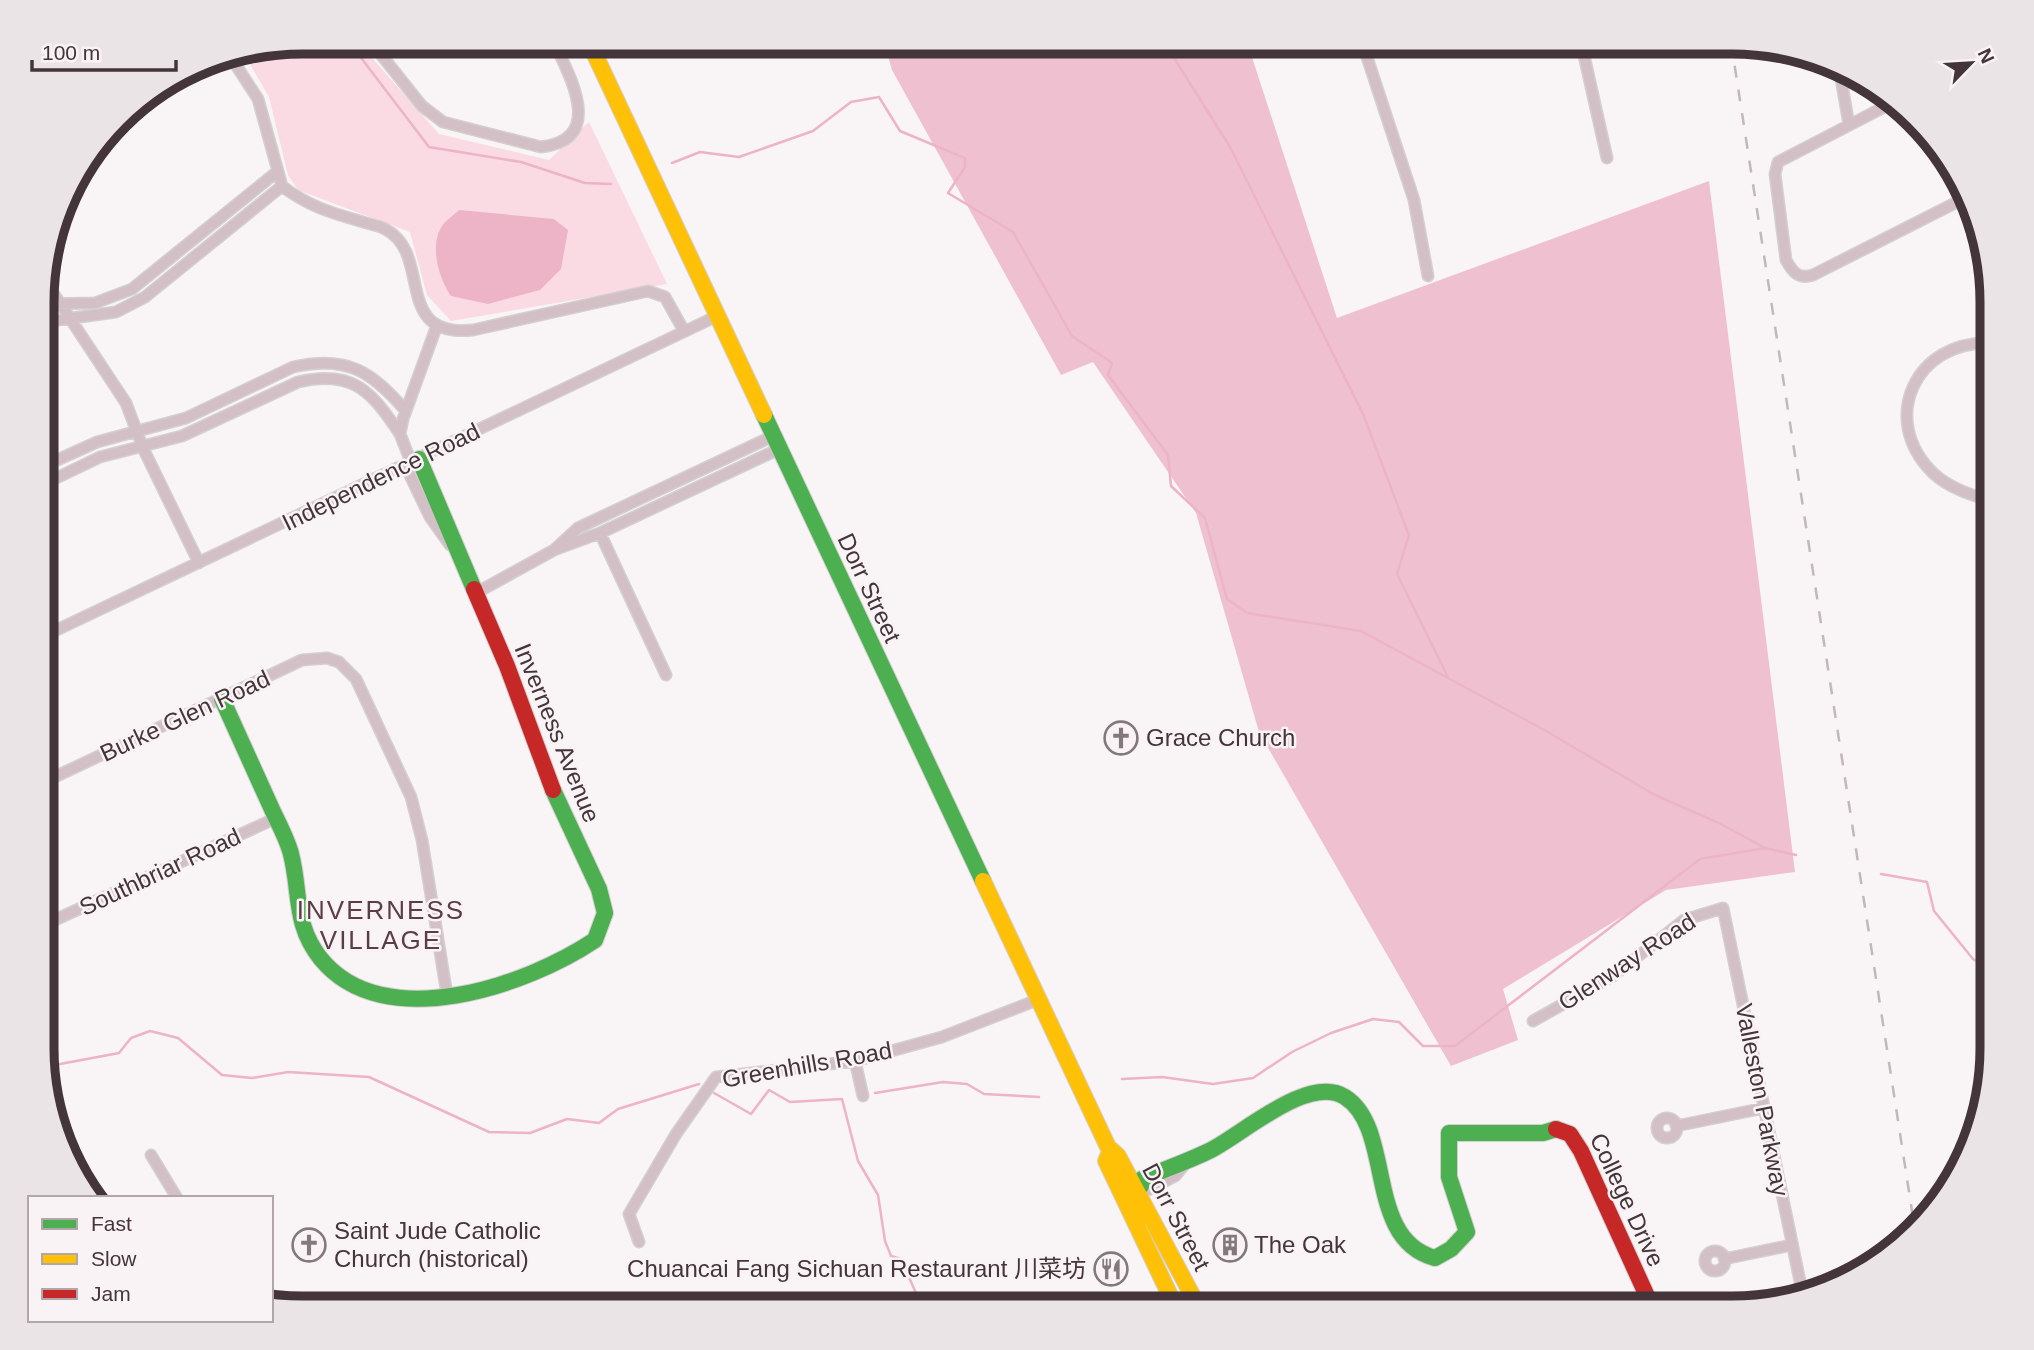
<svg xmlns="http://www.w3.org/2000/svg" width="2034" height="1350" font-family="Helvetica,'Noto Sans SC',sans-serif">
  <rect width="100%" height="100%" fill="#f9f4f6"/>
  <path fill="#fadbe4" d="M 303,42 L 358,42 L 439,134 L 549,160 L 589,122 L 667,284 L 451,321 L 427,295 L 410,232 L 298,190 L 288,175 L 269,97 L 244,54 Z"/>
  <path fill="#efc1d0" d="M 884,42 L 1247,42 L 1337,318 L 1709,181 L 1795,872 L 1666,890 L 1503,989 L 1518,1040 L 1451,1066 L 1259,732 L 1196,513 L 1093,362 L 1061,375 L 892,70 Z"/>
  <path fill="#ecb4c6" d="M 459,210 L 554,219 L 568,230 L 561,269 L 540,290 L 488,304 L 451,296 C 439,279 429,246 442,226 C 446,220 454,215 459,210 Z"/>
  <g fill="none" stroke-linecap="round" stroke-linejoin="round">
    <path stroke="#ecb4c6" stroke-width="2.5" d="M 349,42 L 429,147 L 521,162 L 585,183 L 611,184
      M 1164,42 L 1230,147 L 1363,414 L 1409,535 L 1397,574 L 1449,679
      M 672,163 L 700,152 L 739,157 L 813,131 L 851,102 L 879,97 L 900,131 L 965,158 L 965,167 L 948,193 L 1013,232 L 1072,336 L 1112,363 L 1108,375 L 1168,455 L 1171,486 L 1205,518 L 1227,599 L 1247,613 L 1361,631 L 1546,731 L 1655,795 L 1719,823 L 1765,848
      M 1881,874 L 1927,882 L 1934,911 L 1973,959 L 1991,970
      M 44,1067 L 119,1053 L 131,1038 L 150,1031 L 178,1038 L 222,1075 L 252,1078 L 288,1072 L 369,1077 L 489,1132 L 530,1133 L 567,1119 L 599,1123 L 618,1109 L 699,1084
      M 1122,1079 L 1162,1077 L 1213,1084 L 1253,1078 L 1292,1052 L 1331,1033 L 1373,1019 L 1399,1022 L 1423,1046 L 1455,1046 L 1700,859 L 1765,848 L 1796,855
      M 714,1093 L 751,1114 L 769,1090 L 790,1102 L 842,1099 L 858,1161 L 878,1195 L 885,1241 L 891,1256 L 901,1259 L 919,1300 L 933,1308
      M 875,1093 L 943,1082 L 967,1084 L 984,1094 L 1039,1097"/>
    <defs>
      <path id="street" d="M 371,42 L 422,106 L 443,122 L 541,147 C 606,139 570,77 554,42
        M 1362,42 L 1414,200 L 1428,276
        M 1581,42 L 1607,158
        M 559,53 L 582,42
        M 230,56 L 258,99 L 282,186 C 306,205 331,213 360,221 C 368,224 378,225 385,229 C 434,254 391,338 473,330 L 648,291 L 665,297 L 684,331
        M 1839,67 L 1849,125
        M 1892,103 L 1778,162 L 1775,174 L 1786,260 C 1792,271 1798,280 1813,275 L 1965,198
        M 125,114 L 132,106
        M 44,279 L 126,403 L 143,448 L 199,563
        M 44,304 L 95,303 L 132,289 L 278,171
        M 44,322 L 116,312 L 145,297 L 282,186
        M 1991,343 C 1916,340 1878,419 1933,473 C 1949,488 1971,495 1991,501
        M 411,462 L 400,434 L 403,419 L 437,325
        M 405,465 L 430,517 L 450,545
        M 44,466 L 97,442 L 186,418 L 293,367 C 347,355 371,371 405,410
        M 44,484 L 100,457 L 182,436 L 298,382 C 353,369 371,391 400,434
        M 600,533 L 666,675
        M 554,550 L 578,528 L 773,436
        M 476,593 L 554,550 L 600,533 L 779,449
        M 1991,615 L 1983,705 L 1991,833
        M 44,636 L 717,316
        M 44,782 L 302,660 L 327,658 L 339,662 L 356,679 L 411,797 L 422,840 L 447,995
        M 44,925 L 276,818
        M 1533,1021 L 1613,976 L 1684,920 L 1723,908 L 1802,1291
        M 855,1061 L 863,1096
        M1657 1128a10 10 0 1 1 20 0a10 10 0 1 1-20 0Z
        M 1676,1126 L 1764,1108
        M 151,1155 L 177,1198
        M 1135,1189 L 1141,1186 L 1148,1190 L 1175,1176 L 1185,1164
        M 639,1242 L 629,1214 L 676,1134 L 716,1077 L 855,1061 L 942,1037 L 1037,1000
        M1705 1261a10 10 0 1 1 20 0a10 10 0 1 1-20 0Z
        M 1724,1259 L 1792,1245"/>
      <path id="fast" d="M 764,415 L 983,881
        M 419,459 L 474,589
        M 222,699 C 238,734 254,770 270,805 C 277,821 287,838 291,854 C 301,893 293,924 321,959 C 384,1036 528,985 595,940 L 605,913 L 599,889 L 553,790
        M 1141,1186 L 1142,1179 C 1165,1169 1189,1161 1211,1150 C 1244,1133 1309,1074 1345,1097 C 1395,1129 1364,1239 1435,1258 L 1451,1249 L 1467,1232 L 1449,1177 L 1449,1133 L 1543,1133 L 1556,1129"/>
      <path id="slow" d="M 589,42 L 764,415
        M 983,881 L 1108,1147 L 1118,1156 L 1199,1308
        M 1110,1152 L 1106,1161 L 1176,1308"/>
      <path id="jam" d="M 474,589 L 507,666 L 553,790
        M 1556,1129 L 1570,1134 L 1581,1151 L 1652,1307"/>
    </defs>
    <use href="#street" stroke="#d4cfd0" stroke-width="13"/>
    <use href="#fast" stroke="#d4cfd0" stroke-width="18"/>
    <use href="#slow" stroke="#d4cfd0" stroke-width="18"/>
    <use href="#jam" stroke="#d4cfd0" stroke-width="18"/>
    <use href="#street" stroke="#d2c0c6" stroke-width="10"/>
    <use href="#fast" stroke="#4caf50" stroke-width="16"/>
    <use href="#slow" stroke="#ffc107" stroke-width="16"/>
    <use href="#jam" stroke="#c62828" stroke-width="16"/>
    <path stroke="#c2b8ba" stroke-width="2.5" stroke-dasharray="12 12" stroke-linecap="butt" d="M 1731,42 L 1914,1224"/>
  </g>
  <defs>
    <symbol id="church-ring" viewBox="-11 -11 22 22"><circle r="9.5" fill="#faf3f5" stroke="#83787b" stroke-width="1.5"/><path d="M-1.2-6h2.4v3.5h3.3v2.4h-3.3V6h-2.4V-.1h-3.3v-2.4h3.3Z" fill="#83787b"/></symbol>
    <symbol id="building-ring" viewBox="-11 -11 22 22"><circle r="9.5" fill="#faf3f5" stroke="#83787b" stroke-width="1.5"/><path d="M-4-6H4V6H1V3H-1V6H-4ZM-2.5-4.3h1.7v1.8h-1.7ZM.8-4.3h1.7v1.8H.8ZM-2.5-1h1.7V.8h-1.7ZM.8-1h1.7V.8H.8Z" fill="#83787b"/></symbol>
    <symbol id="restaurant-ring" viewBox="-11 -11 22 22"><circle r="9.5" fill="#faf3f5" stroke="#83787b" stroke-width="1.5"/><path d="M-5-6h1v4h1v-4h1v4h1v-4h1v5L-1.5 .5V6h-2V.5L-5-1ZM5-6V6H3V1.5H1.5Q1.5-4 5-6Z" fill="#83787b"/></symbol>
  </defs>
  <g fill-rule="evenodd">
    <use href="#church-ring" x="1102" y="719" width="38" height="38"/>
    <use href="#church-ring" x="290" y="1226" width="38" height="38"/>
    <use href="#building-ring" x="1211" y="1226" width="38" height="38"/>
    <use href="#restaurant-ring" x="1092" y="1250" width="38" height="38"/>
  </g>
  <g text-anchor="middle" stroke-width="5" stroke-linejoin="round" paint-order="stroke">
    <g font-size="24" fill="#433539" stroke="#faf3f5">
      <text transform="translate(381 477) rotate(-26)" y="8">Independence Road</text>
      <text transform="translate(869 588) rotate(65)" y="8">Dorr Street</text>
      <text transform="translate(185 716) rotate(-25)" y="8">Burke Glen Road</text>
      <text transform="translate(557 733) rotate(68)" y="8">Inverness Avenue</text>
      <text transform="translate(160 872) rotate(-25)" y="8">Southbriar Road</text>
      <text transform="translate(1627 962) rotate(-33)" y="8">Glenway Road</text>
      <text transform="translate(807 1065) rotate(-10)" y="8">Greenhills Road</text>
      <text transform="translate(1762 1100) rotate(79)" y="8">Valleston Parkway</text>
      <text transform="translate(1627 1200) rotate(65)" y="8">College Drive</text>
      <text transform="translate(1176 1217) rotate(62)" y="8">Dorr Street</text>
    </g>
    <g font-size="24" fill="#433539" stroke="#faf3f5" text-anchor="start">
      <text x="1146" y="746">Grace Church</text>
      <text x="334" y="1239">Saint Jude Catholic<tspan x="334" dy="28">Church (historical)</tspan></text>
      <text x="1254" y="1253">The Oak</text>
      <text x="1086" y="1277" text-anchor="end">Chuancai Fang Sichuan Restaurant 川菜坊</text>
    </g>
    <g font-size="26" letter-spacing="2" fill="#5a3d46" stroke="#faf3f5">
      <text x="381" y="919">INVERNESS<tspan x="381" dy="30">VILLAGE</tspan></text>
    </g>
  </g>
  <path d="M0 0H2034V1350H0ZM302 54H1732A248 248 0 0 1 1980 302V1048A248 248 0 0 1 1732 1296H302A248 248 0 0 1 54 1048V302A248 248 0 0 1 302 54Z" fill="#ebe4e6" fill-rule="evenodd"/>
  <path fill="none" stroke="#433539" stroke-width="9" d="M302 54H1732A248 248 0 0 1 1980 302V1048A248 248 0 0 1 1732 1296H302A248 248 0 0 1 54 1048V302A248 248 0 0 1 302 54Z"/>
  <rect x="28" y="1196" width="245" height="126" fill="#faf3f5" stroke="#b1a7aa" stroke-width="2"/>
  <rect x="42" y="1219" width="35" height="10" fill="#4caf50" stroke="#b1a7aa" stroke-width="2"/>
  <text x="91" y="1231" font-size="21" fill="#433539">Fast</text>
  <rect x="42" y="1254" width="35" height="10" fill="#ffc107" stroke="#b1a7aa" stroke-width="2"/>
  <text x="91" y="1266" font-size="21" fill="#433539">Slow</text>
  <rect x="42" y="1289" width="35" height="10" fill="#c62828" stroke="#b1a7aa" stroke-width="2"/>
  <text x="91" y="1301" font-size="21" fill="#433539">Jam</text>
  <g transform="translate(1971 63) rotate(65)" stroke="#faf3f5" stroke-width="5" paint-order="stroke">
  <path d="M0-5L12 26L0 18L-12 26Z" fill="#433539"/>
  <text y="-10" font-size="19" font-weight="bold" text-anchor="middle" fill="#433539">N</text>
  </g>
  <path d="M32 60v10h144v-10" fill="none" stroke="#433539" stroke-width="3.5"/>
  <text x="42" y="60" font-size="21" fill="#433539" stroke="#faf3f5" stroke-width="5" paint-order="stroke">100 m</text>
</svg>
